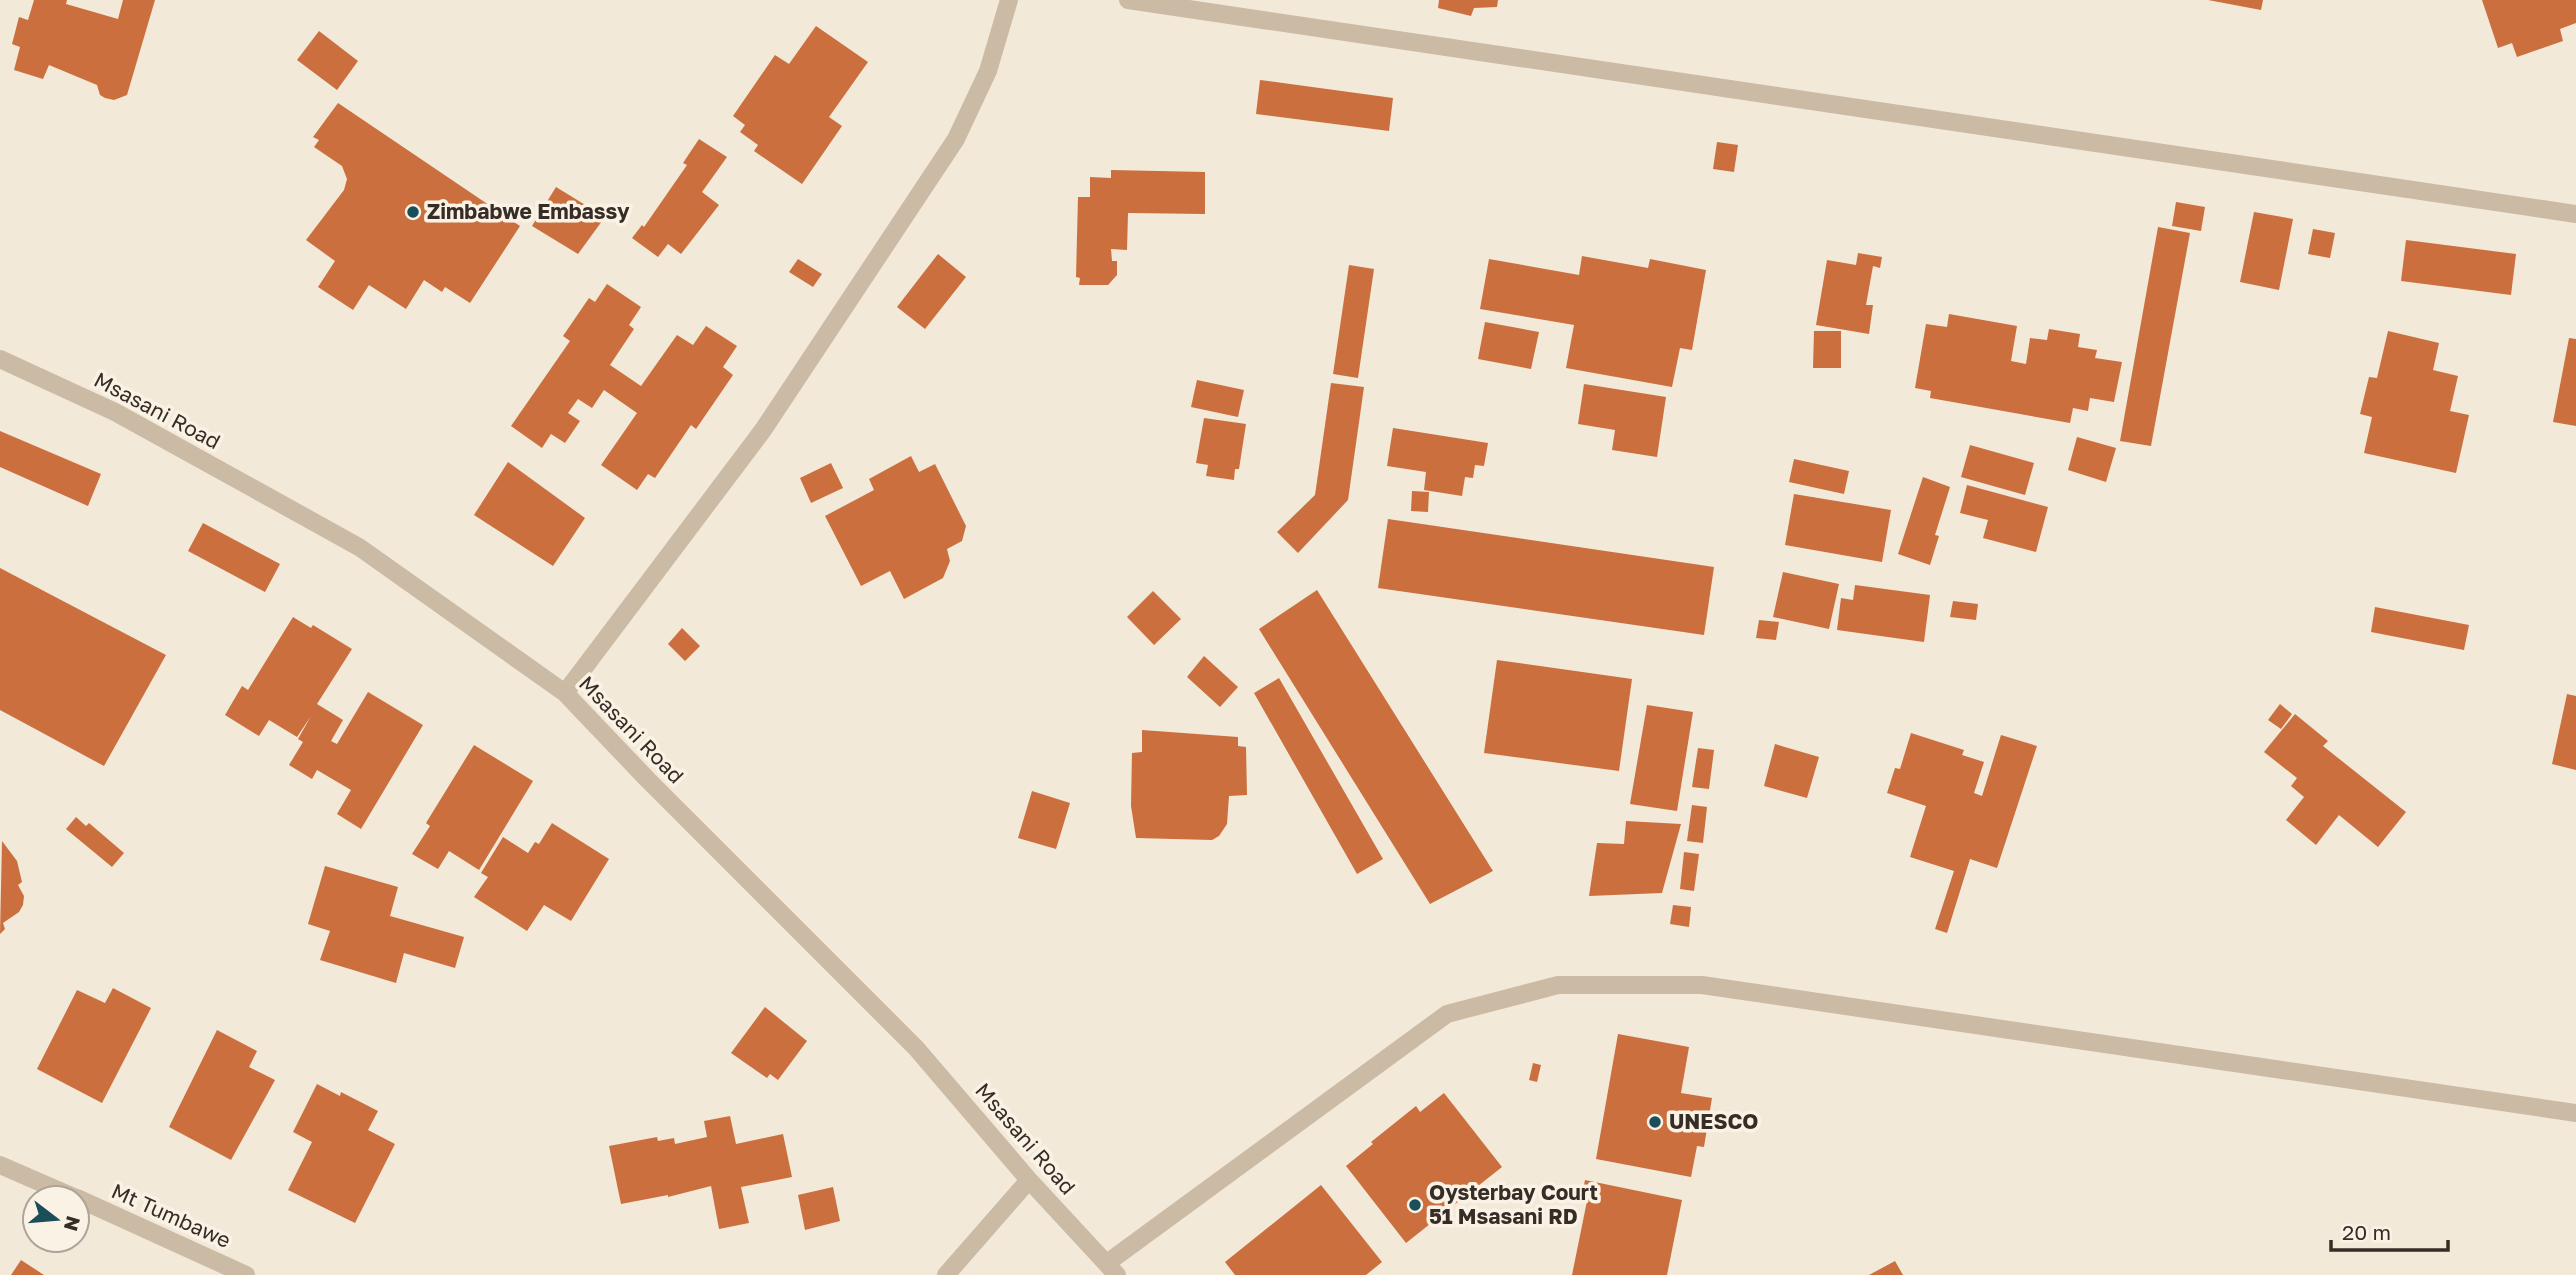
<svg xmlns="http://www.w3.org/2000/svg" width="2576" height="1275" font-family="'Golos Text',sans-serif">
  <rect width="100%" height="100%" fill="#f2e9d9"/>
  <path fill="#cb6f3e" d="M 34,0 L 67,0 L 66,4 L 118,19 L 123,0 L 155,0 L 127,95 L 114,100 L 105,98 L 100,95 L 97,85 L 49,65 L 43,79 L 14,70 L 20,47 L 12,44 L 19,17 L 28,20 Z
    M 1439,0 L 1498,0 L 1497,7 L 1474,8 L 1471,16 L 1438,8 Z
    M 2208,0 L 2263,0 L 2261,10 Z
    M 2482,0 L 2576,0 L 2576,23 L 2560,29 L 2563,41 L 2517,57 L 2512,43 L 2498,48 Z
    M 816,26 L 868,62 L 829,117 L 842,126 L 802,184 L 754,151 L 758,145 L 740,132 L 745,125 L 733,116 L 775,55 L 789,64 Z
    M 319,31 L 358,61 L 337,90 L 297,60 Z
    M 1260,80 L 1393,98 L 1389,131 L 1256,114 Z
    M 338,103 L 520,226 L 470,303 L 445,287 L 442,292 L 424,280 L 406,309 L 369,285 L 353,310 L 318,287 L 335,261 L 306,240 L 344,190 L 347,179 L 342,166 L 314,147 L 319,140 L 313,137 Z
    M 699,139 L 727,157 L 702,192 L 719,205 L 681,254 L 668,244 L 658,257 L 632,238 L 642,225 L 644,227 L 687,165 L 683,163 Z
    M 1717,142 L 1738,145 L 1734,172 L 1713,169 Z
    M 1111,170 L 1205,172 L 1205,214 L 1128,213 L 1127,250 L 1111,249 L 1112,261 L 1117,261 L 1117,275 L 1108,285 L 1079,285 L 1080,278 L 1076,277 L 1078,197 L 1090,197 L 1090,177 L 1111,178 Z
    M 556,187 L 605,217 L 578,254 L 532,226 Z
    M 2176,202 L 2205,207 L 2201,231 L 2172,226 Z
    M 2254,212 L 2293,219 L 2279,290 L 2240,282 Z
    M 2158,227 L 2190,233 L 2151,446 L 2120,441 Z
    M 2313,229 L 2335,233 L 2330,258 L 2308,254 Z
    M 2406,240 L 2516,254 L 2511,295 L 2401,281 Z
    M 1858,253 L 1882,257 L 1880,268 L 1873,266 L 1866,305 L 1873,305 L 1869,334 L 1816,325 L 1827,260 L 1856,265 Z
    M 938,254 L 966,277 L 925,329 L 897,307 Z
    M 1582,256 L 1648,268 L 1650,259 L 1706,270 L 1692,350 L 1680,348 L 1672,387 L 1566,368 L 1574,325 L 1480,309 L 1489,259 L 1579,275 Z
    M 798,259 L 822,274 L 813,287 L 789,272 Z
    M 1349,265 L 1374,269 L 1358,378 L 1333,374 Z
    M 607,284 L 641,307 L 629,325 L 634,329 L 610,365 L 641,386 L 677,335 L 693,345 L 706,326 L 737,346 L 723,367 L 733,375 L 696,429 L 691,425 L 655,478 L 648,474 L 637,490 L 601,465 L 637,413 L 604,390 L 592,408 L 578,399 L 568,413 L 580,421 L 565,443 L 551,434 L 542,448 L 511,426 L 570,341 L 563,336 L 589,298 L 595,302 Z
    M 1949,314 L 2017,326 L 2011,361 L 2026,364 L 2030,338 L 2047,340 L 2049,329 L 2080,334 L 2078,347 L 2097,350 L 2095,358 L 2122,362 L 2114,402 L 2090,398 L 2088,411 L 2073,408 L 2070,423 L 1930,398 L 1931,391 L 1915,388 L 1926,324 L 1947,327 Z
    M 1485,322 L 1539,332 L 1531,369 L 1478,359 Z
    M 1814,331 L 1841,331 L 1841,368 L 1813,368 Z
    M 2388,331 L 2439,343 L 2433,370 L 2458,376 L 2450,411 L 2469,415 L 2456,473 L 2364,453 L 2372,417 L 2360,414 L 2369,377 L 2377,378 Z
    M 2569,338 L 2576,339 L 2576,426 L 2553,422 Z
    M 1197,380 L 1244,390 L 1238,417 L 1191,407 Z
    M 1331,383 L 1364,387 L 1348,500 L 1298,553 L 1277,532 L 1315,495 Z
    M 1584,384 L 1666,397 L 1657,457 L 1612,450 L 1615,430 L 1578,424 Z
    M 1204,418 L 1246,424 L 1239,469 L 1235,469 L 1234,480 L 1206,476 L 1208,465 L 1196,463 Z
    M 1393,428 L 1488,443 L 1484,466 L 1475,465 L 1473,478 L 1465,477 L 1462,496 L 1424,490 L 1426,472 L 1387,466 Z
    M 0,431 L 101,474 L 88,506 L 0,467 Z
    M 2077,437 L 2116,448 L 2106,482 L 2068,470 Z
    M 1970,445 L 2034,463 L 2025,495 L 1961,477 Z
    M 911,456 L 919,472 L 935,464 L 966,526 L 962,541 L 947,549 L 950,561 L 943,578 L 904,599 L 890,571 L 861,586 L 825,516 L 874,490 L 869,479 Z
    M 1794,459 L 1849,471 L 1844,494 L 1789,482 Z
    M 508,462 L 585,518 L 553,566 L 474,515 Z
    M 831,463 L 843,488 L 811,503 L 800,478 Z
    M 1923,477 L 1950,487 L 1935,535 L 1939,536 L 1930,565 L 1898,554 Z
    M 1967,485 L 2048,507 L 2036,552 L 1983,538 L 1988,520 L 1960,513 Z
    M 1412,491 L 1429,492 L 1428,512 L 1411,511 Z
    M 1794,494 L 1891,510 L 1882,562 L 1785,545 Z
    M 1388,519 L 1714,567 L 1704,635 L 1378,588 Z
    M 203,523 L 280,564 L 265,592 L 188,551 Z
    M 0,568 L 166,655 L 104,766 L 0,710 Z
    M 1783,572 L 1839,584 L 1829,629 L 1773,617 Z
    M 1855,585 L 1930,595 L 1924,642 L 1837,630 L 1841,598 L 1853,600 Z
    M 1317,590 L 1493,871 L 1430,904 L 1259,629 Z
    M 1153,591 L 1181,619 L 1154,645 L 1127,617 Z
    M 1953,601 L 1978,604 L 1976,620 L 1950,617 Z
    M 2375,607 L 2469,625 L 2464,650 L 2371,632 Z
    M 293,617 L 311,628 L 313,625 L 352,649 L 317,704 L 343,720 L 331,741 L 337,744 L 368,692 L 423,725 L 361,829 L 337,814 L 351,790 L 317,770 L 312,779 L 289,765 L 303,742 L 298,739 L 311,716 L 297,737 L 269,720 L 259,736 L 225,715 L 242,686 L 248,690 Z
    M 1759,620 L 1779,622 L 1776,640 L 1756,638 Z
    M 682,628 L 700,646 L 685,661 L 668,644 Z
    M 1204,656 L 1238,687 L 1220,707 L 1187,677 Z
    M 1497,660 L 1632,679 L 1619,771 L 1484,753 Z
    M 1279,678 L 1383,859 L 1357,874 L 1254,693 Z
    M 2567,694 L 2576,696 L 2576,770 L 2552,764 Z
    M 2280,704 L 2292,714 L 2281,729 L 2268,720 Z
    M 1647,705 L 1693,712 L 1677,811 L 1630,804 Z
    M 2295,714 L 2328,741 L 2323,746 L 2406,812 L 2378,847 L 2339,815 L 2316,845 L 2286,820 L 2304,797 L 2291,786 L 2297,778 L 2264,752 Z
    M 1142,730 L 1238,737 L 1238,746 L 1246,747 L 1247,795 L 1229,796 L 1227,824 L 1219,836 L 1212,840 L 1136,838 L 1131,806 L 1132,753 L 1142,752 Z
    M 1911,733 L 1964,750 L 1962,755 L 1984,762 L 1974,793 L 1982,796 L 2001,735 L 2037,746 L 1997,868 L 1970,859 L 1947,933 L 1935,929 L 1954,871 L 1910,857 L 1926,806 L 1887,793 L 1895,768 L 1900,769 Z
    M 1775,744 L 1819,757 L 1807,798 L 1764,786 Z
    M 474,745 L 533,781 L 479,870 L 449,851 L 438,869 L 412,854 L 430,826 L 426,823 Z
    M 1698,748 L 1714,750 L 1709,789 L 1692,787 Z
    M 1032,791 L 1070,803 L 1056,849 L 1018,838 Z
    M 1692,805 L 1707,807 L 1703,843 L 1687,841 Z
    M 76,817 L 86,826 L 89,823 L 124,853 L 112,867 L 66,829 Z
    M 1626,821 L 1681,824 L 1662,893 L 1589,896 L 1597,843 L 1624,844 Z
    M 552,823 L 609,859 L 571,921 L 544,905 L 527,931 L 474,897 L 488,877 L 481,873 L 503,837 L 528,853 L 535,842 L 539,844 Z
    M 2,841 L 17,861 L 22,882 L 18,885 L 24,896 L 23,905 L 19,912 L 3,923 L 5,929 L 0,934 Z
    M 1684,852 L 1699,854 L 1694,891 L 1680,889 Z
    M 325,866 L 398,887 L 390,916 L 464,937 L 455,968 L 404,953 L 396,983 L 320,960 L 330,931 L 308,924 Z
    M 1673,905 L 1691,907 L 1689,927 L 1670,924 Z
    M 113,988 L 151,1008 L 102,1103 L 37,1069 L 77,990 L 105,1003 Z
    M 765,1007 L 807,1041 L 778,1080 L 770,1074 L 767,1078 L 731,1053 Z
    M 217,1030 L 257,1051 L 249,1067 L 275,1080 L 231,1160 L 169,1127 Z
    M 1618,1034 L 1689,1047 L 1681,1093 L 1712,1098 L 1704,1147 L 1697,1146 L 1691,1177 L 1596,1159 Z
    M 1533,1063 L 1541,1065 L 1537,1082 L 1529,1080 Z
    M 317,1084 L 340,1096 L 341,1092 L 378,1111 L 368,1130 L 395,1144 L 355,1223 L 288,1190 L 312,1142 L 293,1132 Z
    M 1444,1093 L 1502,1167 L 1406,1243 L 1346,1166 L 1373,1144 L 1371,1142 L 1416,1106 L 1420,1112 Z
    M 730,1116 L 736,1144 L 783,1134 L 792,1177 L 741,1187 L 749,1223 L 719,1229 L 711,1186 L 668,1197 L 668,1195 L 621,1204 L 609,1146 L 657,1137 L 658,1141 L 674,1138 L 675,1144 L 707,1137 L 704,1121 Z
    M 1585,1180 L 1682,1200 L 1667,1275 L 1572,1275 L 1587,1201 L 1581,1200 Z
    M 1321,1185 L 1382,1262 L 1366,1275 L 1235,1275 L 1225,1262 Z
    M 833,1187 L 840,1221 L 805,1230 L 798,1195 Z
    M 21,1260 L 44,1275 L 11,1275 Z
    M 1895,1261 L 1903,1275 L 1869,1275 Z"/>
  <g fill="none" stroke-linecap="round" stroke-linejoin="round">
    <path stroke="#cbbaa4" stroke-width="18" d="M 1128,0 L 2576,214
      M 0,359 L 115,412 L 359,547 L 565,693 L 648,780 L 916,1048 L 1029,1180 L 1117,1275
      M 565,693 L 763,430 L 956,139 L 988,71 L 1009,0
      M 0,1165 L 76,1198
      M 77,1198 L 246,1275
      M 1107,1263 L 1447,1014 L 1558,985 L 1702,985 L 2576,1113
      M 946,1275 L 1029,1180"/>
  </g>
  <g fill="#1a4e59" stroke="#faf3e5" stroke-width="2.5">
    <circle cx="413" cy="212" r="7"/>
    <circle cx="1655" cy="1122" r="7"/>
    <circle cx="1415" cy="1205" r="7"/>
  </g>
  <g text-anchor="middle" stroke-width="7" stroke-linejoin="round" paint-order="stroke">
    <g font-size="21" font-weight="bold" fill="#362d26" stroke="#faf3e5" text-anchor="start">
      <text x="427" y="219">Zimbabwe Embassy</text>
      <text x="1669" y="1129">UNESCO</text>
      <text x="1429" y="1200">Oysterbay Court<tspan x="1429" dy="24">51 Msasani RD</tspan></text>
    </g>
    <g font-size="21" fill="#362d26" stroke="#faf3e5">
      <text transform="translate(157 411) rotate(28)" y="7">Msasani Road</text>
      <text transform="translate(631 730) rotate(46)" y="7">Msasani Road</text>
      <text transform="translate(1025 1139) rotate(49)" y="7">Msasani Road</text>
      <text transform="translate(171 1216) rotate(24)" y="7">Mt Tumbawe</text>
    </g>
  </g>
  <g transform="translate(56 1219) rotate(106)"><circle r="33" fill="#faf3e5" stroke="#aca499" stroke-width="2"/>
  <path d="M0-5L12 26L0 18L-12 26Z" fill="#1a4e59"/>
  <text y="-10" font-size="19" font-weight="bold" text-anchor="middle" fill="#362d26">N</text>
  </g>
  <path d="M2331 1240v10h117v-10" fill="none" stroke="#362d26" stroke-width="3.5"/>
  <text x="2342" y="1240" font-size="21" fill="#362d26" stroke="#faf3e5" stroke-width="5" paint-order="stroke">20 m</text>
</svg>
